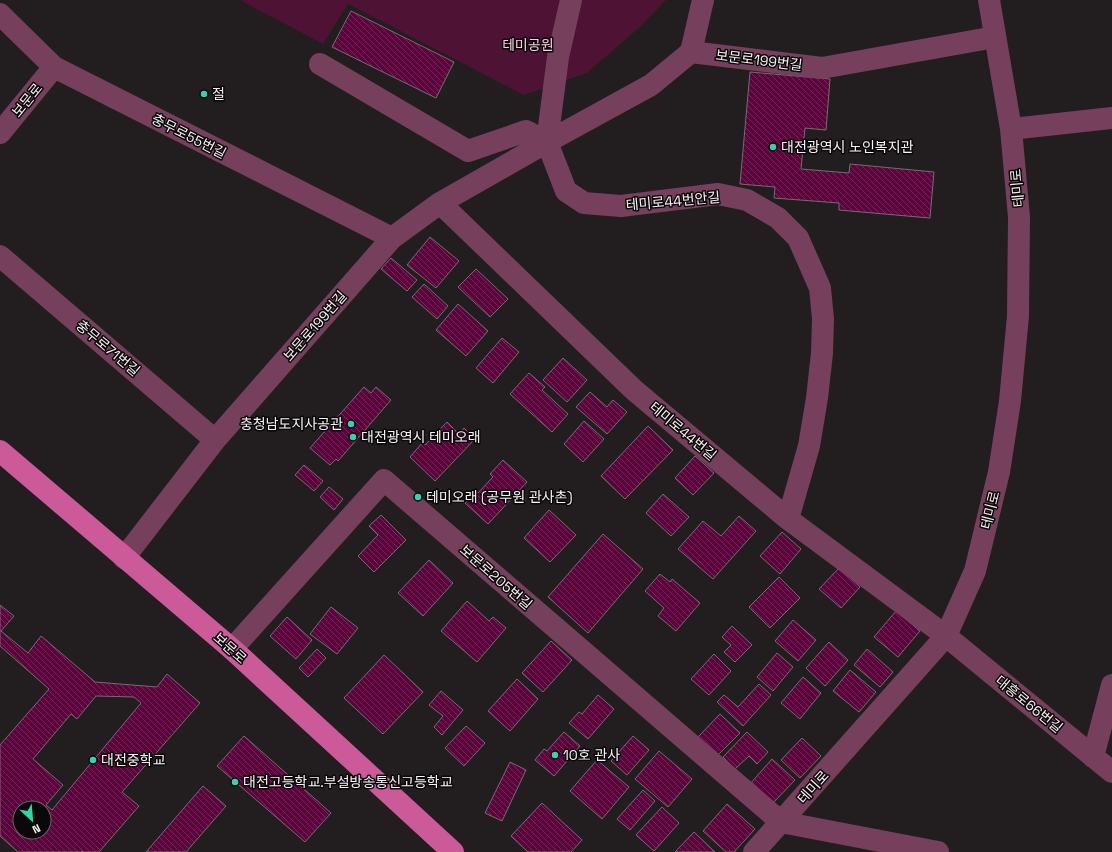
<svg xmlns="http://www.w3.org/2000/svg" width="1112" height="852" font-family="'Space Grotesk','Noto Sans KR',sans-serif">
  <defs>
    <pattern id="building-back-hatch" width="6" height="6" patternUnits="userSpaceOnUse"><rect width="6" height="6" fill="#5b033b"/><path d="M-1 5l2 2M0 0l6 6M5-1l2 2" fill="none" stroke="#732858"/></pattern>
  </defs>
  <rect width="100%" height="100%" fill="#221d1f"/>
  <path fill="#4e1234" d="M 240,0 L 666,0 L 641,26 L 587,73 L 524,95 L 348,4 L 323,44 Z"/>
  <path fill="url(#building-back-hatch)" stroke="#746e70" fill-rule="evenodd" d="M 351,11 L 454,62 L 436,98 L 332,47 Z
    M 750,72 L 830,79 L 826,130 L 805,128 L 801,169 L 849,173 L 850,164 L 934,172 L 930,218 L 839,210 L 839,203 L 774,198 L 775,187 L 740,184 Z
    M 430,237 L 459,261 L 436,288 L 407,265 Z
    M 391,258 L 417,280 L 407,291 L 381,269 Z
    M 476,269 L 508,299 L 490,317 L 458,287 Z
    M 424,284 L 448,306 L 437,319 L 412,297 Z
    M 458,304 L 488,331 L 466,356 L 436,330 Z
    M 502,338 L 519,352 L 493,383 L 476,368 Z
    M 563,358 L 587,380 L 567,402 L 543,380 Z
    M 529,373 L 545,387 L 542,390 L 568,414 L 552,432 L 510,394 Z
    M 364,387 L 371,393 L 376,387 L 391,400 L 338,461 L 336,459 L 330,465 L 310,448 Z
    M 590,392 L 607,407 L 613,400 L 627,412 L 607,434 L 576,407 Z
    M 584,421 L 604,439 L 583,462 L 564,444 Z
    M 447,422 L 459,434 L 464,428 L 475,439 L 435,481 L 410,457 L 423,442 L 425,445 Z
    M 648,426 L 673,450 L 625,499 L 601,476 Z
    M 695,456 L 714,473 L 693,495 L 675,478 Z
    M 503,460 L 527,482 L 488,524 L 465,503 L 475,491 L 478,493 L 493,477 L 490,474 Z
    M 304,465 L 323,481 L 314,491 L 295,475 Z
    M 329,487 L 343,499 L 334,510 L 320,497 Z
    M 663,494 L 689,517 L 671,536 L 646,513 Z
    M 549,510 L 576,535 L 550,562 L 524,538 Z
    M 381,515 L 406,540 L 374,572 L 358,556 L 378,535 L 369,526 Z
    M 739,516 L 756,531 L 713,579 L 678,549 L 703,521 L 721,536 Z
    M 782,532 L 801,549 L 780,574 L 760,556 Z
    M 603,534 L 643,569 L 588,633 L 548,597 Z
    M 429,560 L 453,583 L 423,616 L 398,593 Z
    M 839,568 L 860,587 L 841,608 L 819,589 Z
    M 660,574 L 670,582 L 672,579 L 700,603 L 676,631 L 658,616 L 664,608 L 645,591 Z
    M 779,577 L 800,598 L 770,628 L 749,607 Z
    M 467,601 L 489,621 L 493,617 L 506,628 L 477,662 L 441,631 Z
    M 0,605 L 14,616 L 1,631 L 28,653 L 41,636 L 95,682 L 157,687 L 167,674 L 200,703 L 122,792 L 139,806 L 99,852 L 83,852 L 82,851 L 81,852 L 18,852 L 0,836 L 0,745 L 49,689 L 0,646 ZM 96,696 L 134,697 L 141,703 L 52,810 L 46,805 L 63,785 L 33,759 L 71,714 L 77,719 ZM 20,808 L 44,808 L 44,832 L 20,832 Z
    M 331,607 L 358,628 L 337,654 L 310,634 Z
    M 896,611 L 920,631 L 898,657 L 874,637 Z
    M 287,617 L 312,640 L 296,659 L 270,636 Z
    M 793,620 L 816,640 L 798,661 L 775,641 Z
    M 732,626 L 752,645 L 735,662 L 724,652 L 731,645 L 722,637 Z
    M 551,641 L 572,660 L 543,692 L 522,673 Z
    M 829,642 L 848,660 L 825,686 L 806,668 Z
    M 317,649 L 326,658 L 308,677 L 299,668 Z
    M 867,649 L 893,672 L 880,687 L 854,665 Z
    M 777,653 L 793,667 L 773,691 L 757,677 Z
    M 714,654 L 731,671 L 709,695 L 691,679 Z
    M 384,655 L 423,692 L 383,734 L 344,698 Z
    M 850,670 L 876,692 L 859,712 L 833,691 Z
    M 803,677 L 821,693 L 800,719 L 781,703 Z
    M 517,679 L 538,699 L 510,731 L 488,711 Z
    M 759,684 L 771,695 L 743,726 L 717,702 L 724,695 L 738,707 Z
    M 441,691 L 463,710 L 442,735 L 434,727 L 443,716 L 429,705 Z
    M 598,695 L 614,709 L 588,739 L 569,723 L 579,712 L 582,714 Z
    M 720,714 L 740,733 L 717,756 L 698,737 Z
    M 466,726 L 485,743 L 464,766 L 445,748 Z
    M 564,732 L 580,746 L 554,776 L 535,760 L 544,749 L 547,751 Z
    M 747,732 L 768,752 L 757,764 L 749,756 L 735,769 L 723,757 Z
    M 244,736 L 331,813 L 305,842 L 217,766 Z
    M 633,736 L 649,750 L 627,775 L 611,761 Z
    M 802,738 L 821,756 L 800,778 L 781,760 Z
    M 659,751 L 692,779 L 668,807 L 635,779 Z
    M 772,759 L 795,780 L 772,804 L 750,784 Z
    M 597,760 L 629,787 L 602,819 L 570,791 Z
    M 510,762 L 526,770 L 502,821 L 485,813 Z
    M 203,786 L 226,806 L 186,852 L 146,852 Z
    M 643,790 L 655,801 L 630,830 L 617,819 Z
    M 542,803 L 582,840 L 571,852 L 528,852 L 511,836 Z
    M 727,804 L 755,829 L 734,852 L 726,852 L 703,831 Z
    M 662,807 L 679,823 L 654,851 L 636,835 Z
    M 694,832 L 715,852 L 675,852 Z"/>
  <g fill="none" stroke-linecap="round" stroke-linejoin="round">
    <path stroke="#763f5b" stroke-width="22" d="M 571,0 L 558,57 L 547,142 L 566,191 L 584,203 L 621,206 L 718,194 L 747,200 L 778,218 L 798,238 L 820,288 L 823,319 L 822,353 L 817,398 L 809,446 L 788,519
      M 0,14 L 54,67 L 392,238
      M 691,52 L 703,0
      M 320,64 L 468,151 L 526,131 L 547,142
      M 1011,129 L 1112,118
      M 0,133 L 54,67
      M 440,203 L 634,390 L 788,519 L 946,636 L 1112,772
      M 0,256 L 215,440
      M 124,558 L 215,440 L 392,238 L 440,203 L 547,142 L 651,85 L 691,52 L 822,68 L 995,37
      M 232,649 L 384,480 L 781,822 L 938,852
      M 1093,757 L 1112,685
      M 754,852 L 946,636 L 975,571 L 999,472 L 1010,401 L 1018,316 L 1019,217 L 1011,129 L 989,0"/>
    <path stroke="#cc5a98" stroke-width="22" d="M 0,451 L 232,649 L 453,852"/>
  </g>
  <g fill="#34d4a8" stroke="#0a0809" stroke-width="1.5">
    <circle cx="204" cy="94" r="4"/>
    <circle cx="773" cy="147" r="4"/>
    <circle cx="351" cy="424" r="4"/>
    <circle cx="353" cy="437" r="4"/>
    <circle cx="418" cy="497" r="4"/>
    <circle cx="555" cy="755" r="4"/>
    <circle cx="93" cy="760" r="4"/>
    <circle cx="235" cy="782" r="4"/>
  </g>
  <g text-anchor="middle" stroke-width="3" stroke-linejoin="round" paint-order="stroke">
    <g font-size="14" fill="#fdcbe2" stroke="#0a0809">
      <text x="528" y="50">테미공원</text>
    </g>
    <g font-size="14" fill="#f6f3f4" stroke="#0a0809">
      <text transform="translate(759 60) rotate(7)" y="5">보문로199번길</text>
      <text transform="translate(27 100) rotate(-51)" y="5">보문로</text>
      <text transform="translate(189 136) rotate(27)" y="5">충무로55번길</text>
      <text transform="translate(1017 188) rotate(-95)" y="5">테미로</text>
      <text transform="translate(673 201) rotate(-5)" y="5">테미로44번안길</text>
      <text transform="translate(315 326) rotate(-49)" y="5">보문로199번길</text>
      <text transform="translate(108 348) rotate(40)" y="5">충무로71번길</text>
      <text transform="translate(683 431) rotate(40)" y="5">테미로44번길</text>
      <text transform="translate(990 510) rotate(-76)" y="5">테미로</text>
      <text transform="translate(496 577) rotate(41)" y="5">보문로205번길</text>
      <text transform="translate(230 648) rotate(41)" y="5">보문로</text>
      <text transform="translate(1029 704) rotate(39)" y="5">대흥로66번길</text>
      <text transform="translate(813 787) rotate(-48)" y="5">테미로</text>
    </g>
    <g font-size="14" fill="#f6f3f4" stroke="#0a0809" text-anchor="start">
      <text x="212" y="99">절</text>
      <text x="781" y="152">대전광역시 노인복지관</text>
      <text x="343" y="429" text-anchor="end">충청남도지사공관</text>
      <text x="361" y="442">대전광역시 테미오래</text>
      <text x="426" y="502">테미오래 (공무원 관사촌)</text>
      <text x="563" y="760">10호 관사</text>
      <text x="101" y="765">대전중학교</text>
      <text x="243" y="787">대전고등학교.부설방송통신고등학교</text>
    </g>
  </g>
  <g transform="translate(32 820) rotate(154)"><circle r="19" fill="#0a0809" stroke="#686667"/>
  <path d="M0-3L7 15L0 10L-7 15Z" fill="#34d4a8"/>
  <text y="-6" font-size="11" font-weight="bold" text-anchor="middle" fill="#f6f3f4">N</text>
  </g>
</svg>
